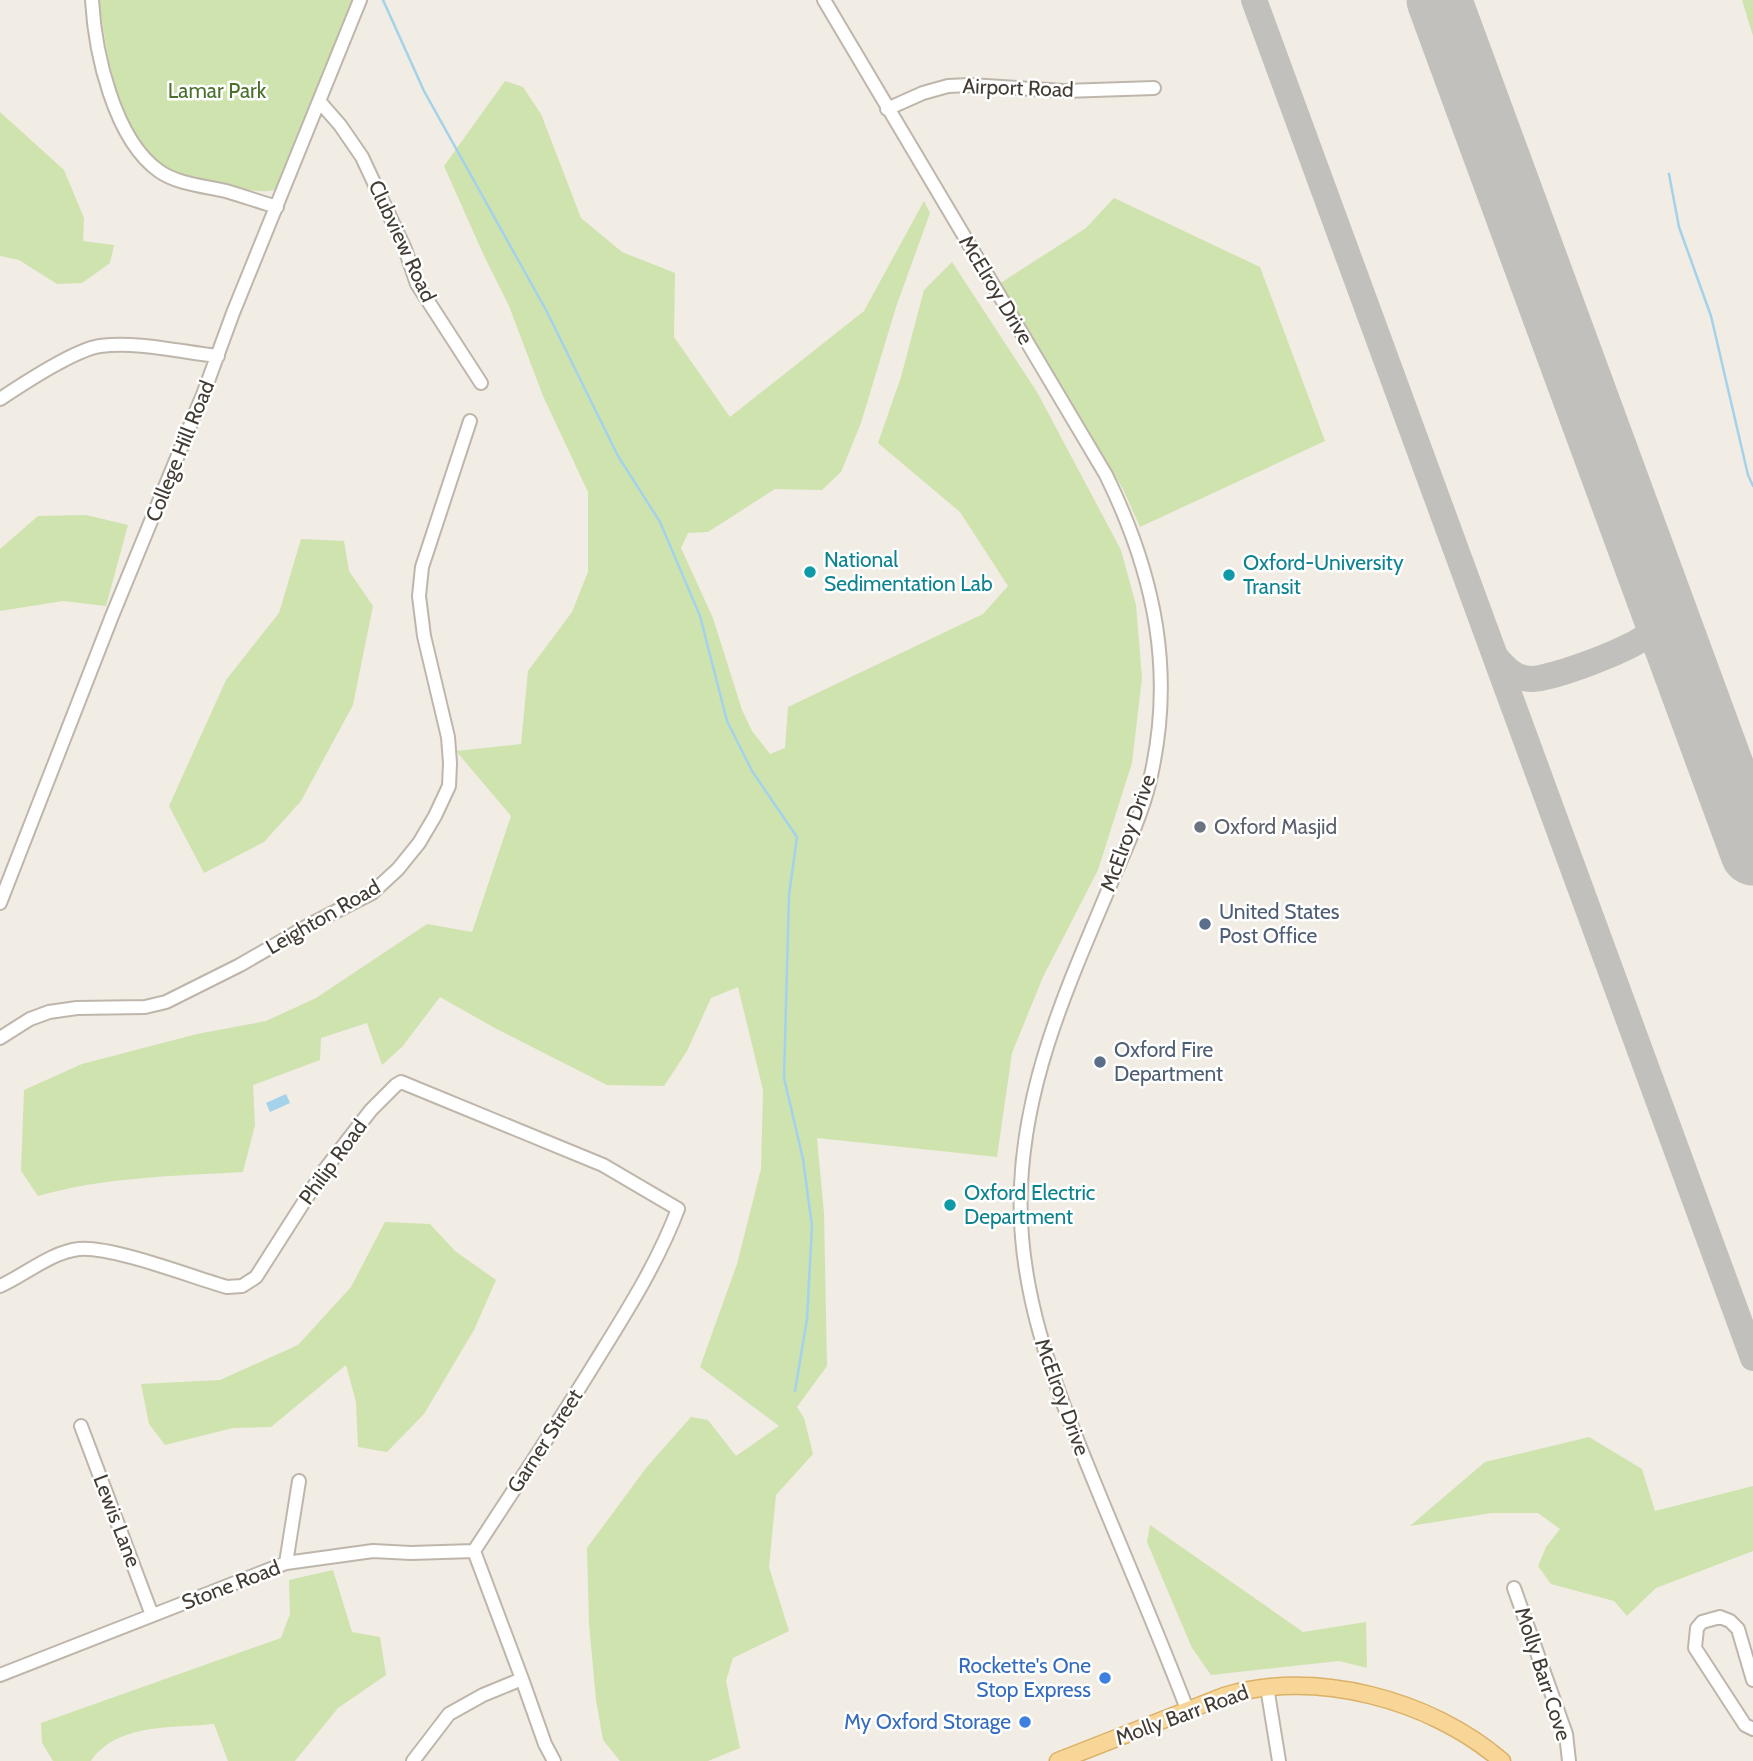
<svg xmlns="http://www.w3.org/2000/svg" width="1753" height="1761" font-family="Cabin,sans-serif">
  <rect width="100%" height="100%" fill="#f1ece4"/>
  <path fill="#cfe3af" d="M 99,0 L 355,0 L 275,190 C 255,194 237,187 218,183 C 199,179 177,177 161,166 C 118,135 106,50 99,0 Z
    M 1742,0 L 1753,0 L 1753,36 Z
    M 505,81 L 523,87 L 541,114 L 581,218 L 622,252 L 675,273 L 674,337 L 730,417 L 864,311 L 924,201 L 930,213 L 896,307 L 861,423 L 841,472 L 822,490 L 775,489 L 708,532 L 688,533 L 681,548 L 713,618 L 742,710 L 752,731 L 770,754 L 785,748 L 788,707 L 983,614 L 1008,586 L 960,512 L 878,443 L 901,377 L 924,290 L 952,262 L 1037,392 L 1121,550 L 1136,605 L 1142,678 L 1132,763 L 1098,870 L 1043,977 L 1012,1053 L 997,1157 L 817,1138 L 824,1213 L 827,1366 L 797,1407 L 804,1418 L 813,1454 L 776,1495 L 769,1567 L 789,1631 L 733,1658 L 726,1681 L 740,1748 L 708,1761 L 620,1761 L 603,1740 L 596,1700 L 589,1624 L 587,1548 L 646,1468 L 691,1417 L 708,1420 L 736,1456 L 779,1426 L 700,1367 L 737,1264 L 761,1169 L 763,1090 L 738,987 L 711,998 L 687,1051 L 664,1086 L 607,1085 L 493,1027 L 440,997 L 402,1047 L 382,1065 L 367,1023 L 321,1038 L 320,1060 L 253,1085 L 255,1125 L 243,1172 C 175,1176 104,1177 38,1196 L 21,1171 L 24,1090 L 82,1064 L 197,1034 L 266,1021 L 316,998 L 427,924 L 472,932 L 511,816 L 456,751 L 521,744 L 528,671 L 572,612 L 588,572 L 588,492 L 543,396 L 509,306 L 485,258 L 444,166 Z
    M 0,112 L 64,170 L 84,218 L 83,241 L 114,245 L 110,263 L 82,283 L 57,284 L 19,260 L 0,256 Z
    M 1114,198 L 1260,267 L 1325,441 L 1140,527 L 1123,489 L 999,284 L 1086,228 Z
    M 86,515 L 128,525 L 106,606 L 63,601 L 0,611 L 0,549 L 38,516 Z
    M 301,539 L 344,541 L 349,571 L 373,606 L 353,705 L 301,801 L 264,842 L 204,873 L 169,806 L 226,680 L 279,613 Z
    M 385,1222 L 430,1224 L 455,1251 L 496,1280 L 474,1330 L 424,1414 L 387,1452 L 358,1447 L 356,1402 L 346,1365 L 271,1427 L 233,1428 L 165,1445 L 149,1424 L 141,1384 L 220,1380 L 298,1345 L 351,1287 Z
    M 1589,1437 L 1642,1469 L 1655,1511 L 1753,1486 L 1753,1551 L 1656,1588 L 1627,1616 L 1614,1601 L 1551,1584 L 1538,1566 L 1546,1547 L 1560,1529 L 1538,1513 L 1491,1513 L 1410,1526 L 1485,1462 Z
    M 1150,1525 L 1303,1632 L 1366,1622 L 1367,1668 L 1339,1661 L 1211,1675 L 1192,1648 L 1147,1542 Z
    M 333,1570 L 352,1632 L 380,1637 L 386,1675 L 338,1708 L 295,1761 L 228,1761 L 214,1724 C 174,1728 116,1723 91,1761 L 53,1761 L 42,1743 L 41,1723 L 281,1638 L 290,1614 L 289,1580 Z"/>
  <path fill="#a4d2eb" d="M 286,1094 L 290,1103 L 270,1112 L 266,1103 Z"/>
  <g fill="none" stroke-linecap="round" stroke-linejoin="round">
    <path stroke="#a4d2eb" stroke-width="2.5" d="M 383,0 L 424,91 L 546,310 L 618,456 L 660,522 L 700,616 L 727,721 L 752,771 L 797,837 L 789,895 L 784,1078 L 803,1159 L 812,1226 L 807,1319 L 795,1391
      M 1669,174 L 1679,227 L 1711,316 L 1748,475 L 1753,486"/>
    <path stroke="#c2c0bc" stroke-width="26" d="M 1254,0 L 1753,1358
      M 1495,656 C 1504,667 1514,678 1530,679 C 1549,680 1637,648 1649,633 C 1661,619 1658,604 1655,587"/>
    <path stroke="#c2c0bc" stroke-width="65" d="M 1439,0 L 1753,853"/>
    <defs>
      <path id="minor" d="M 92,0 C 95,53 114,139 159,171 C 177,184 205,186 226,191 C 243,196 260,202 277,207
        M 824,0 L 1106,475 C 1155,575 1176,674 1149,784 C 1140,820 1123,854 1109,888 C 1068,986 1026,1077 1021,1185 C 1016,1288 1053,1381 1091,1474 C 1123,1553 1157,1630 1187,1709
        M 319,101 L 340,125 L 362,157 L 405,249 L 417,284 L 481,383
        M 887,109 L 923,93 L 948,86 L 970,85 L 1064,91 L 1154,88
        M 0,399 C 23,384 74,350 100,346 C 138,341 180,352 218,356
        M 0,903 L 112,616 L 204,392 L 233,313 L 360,0
        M 0,1038 L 30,1019 L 49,1012 L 77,1008 L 145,1007 L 166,1002 L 240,965 L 311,924 L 372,893 L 398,869 L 419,843 L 435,816 L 449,786 L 450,763 L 448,737 L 424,636 L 419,596 L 422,567 L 470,421
        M 0,1286 C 25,1275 51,1252 79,1249 C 112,1246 192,1277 227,1287 L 242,1286 L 256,1277 L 323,1172 L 371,1110 L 396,1085 L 401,1082 L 603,1165 L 678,1209 C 657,1264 627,1311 596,1361 C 557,1425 515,1488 474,1551 L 522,1679
        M 81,1426 L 152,1615
        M 286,1563 L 299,1481
        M 1514,1588 L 1566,1734 L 1569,1761
        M 0,1675 L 286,1563 L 373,1551 L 411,1553 L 474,1551
        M 1753,1680 L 1738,1629 L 1730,1621 L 1720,1617 L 1702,1622 L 1697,1628 L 1695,1648 L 1745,1725 L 1753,1729
        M 1267,1687 L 1279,1761
        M 413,1761 L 449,1714 L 483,1695 L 522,1679 L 545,1744 L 554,1761"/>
      <path id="major" d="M 1058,1761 L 1224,1696 C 1316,1669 1430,1699 1502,1761"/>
    </defs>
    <use href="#minor" stroke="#bfb6ab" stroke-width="16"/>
    <use href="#major" stroke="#dbb168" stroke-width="19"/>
    <use href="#minor" stroke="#fff" stroke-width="12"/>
    <use href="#major" stroke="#f7d697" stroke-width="16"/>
  </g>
  <g fill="#0f9aa8" stroke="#fff" stroke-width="2.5">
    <circle cx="810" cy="572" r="7"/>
    <circle cx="1229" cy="575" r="7"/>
    <circle cx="950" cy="1205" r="7"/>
  </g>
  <circle fill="#6b7280" stroke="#fff" stroke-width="2.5" cx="1200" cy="827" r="7"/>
  <g fill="#5c6f8a" stroke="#fff" stroke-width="2.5">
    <circle cx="1205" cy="924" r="7"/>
    <circle cx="1100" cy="1062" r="7"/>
  </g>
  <g fill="#3f7fe0" stroke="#fff" stroke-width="2.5">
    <circle cx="1105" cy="1678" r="7"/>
    <circle cx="1025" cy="1722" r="7"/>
  </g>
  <g text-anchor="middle" stroke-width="5" stroke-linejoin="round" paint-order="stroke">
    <g font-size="21" fill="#433c35" stroke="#fff">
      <text transform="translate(1018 88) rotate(2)" y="7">Airport Road</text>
      <text transform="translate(402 241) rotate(65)" y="7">Clubview Road</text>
      <text transform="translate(996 290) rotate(59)" y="7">McElroy Drive</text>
      <text transform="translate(180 451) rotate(-68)" y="7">College Hill Road</text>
      <text transform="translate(1128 833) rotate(-70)" y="7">McElroy Drive</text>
      <text transform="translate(323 917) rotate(-30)" y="7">Leighton Road</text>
      <text transform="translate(333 1162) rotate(-54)" y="7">Philip Road</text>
      <text transform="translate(1062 1397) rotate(70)" y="7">McElroy Drive</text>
      <text transform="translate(545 1441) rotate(-57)" y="7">Garner Street</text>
      <text transform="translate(117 1521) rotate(69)" y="7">Lewis Lane</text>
      <text transform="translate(231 1585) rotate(-21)" y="7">Stone Road</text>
      <text transform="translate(1543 1674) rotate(72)" y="7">Molly Barr Cove</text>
      <text transform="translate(1182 1715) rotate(-20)" y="7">Molly Barr Road</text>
    </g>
    <g font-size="21" fill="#4a702c" stroke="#fff">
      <text x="217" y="98">Lamar Park</text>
    </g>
    <g font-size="21" fill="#0d838f" stroke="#fff" text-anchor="start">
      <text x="824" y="567">National<tspan x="824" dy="24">Sedimentation Lab</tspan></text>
      <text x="1243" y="570">Oxford-University<tspan x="1243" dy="24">Transit</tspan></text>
      <text x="964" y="1200">Oxford Electric<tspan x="964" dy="24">Department</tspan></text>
    </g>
    <g font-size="21" fill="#5b616d" stroke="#fff" text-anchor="start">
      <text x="1214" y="834">Oxford Masjid</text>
    </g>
    <g font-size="21" fill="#4e5e75" stroke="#fff" text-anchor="start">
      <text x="1219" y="919">United States<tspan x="1219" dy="24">Post Office</tspan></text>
      <text x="1114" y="1057">Oxford Fire<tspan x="1114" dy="24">Department</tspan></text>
    </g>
    <g font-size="21" fill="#366cbe" stroke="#fff" text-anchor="end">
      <text x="1091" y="1673">Rockette's One<tspan x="1091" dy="24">Stop Express</tspan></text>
      <text x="1011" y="1729">My Oxford Storage</text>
    </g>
  </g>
</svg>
